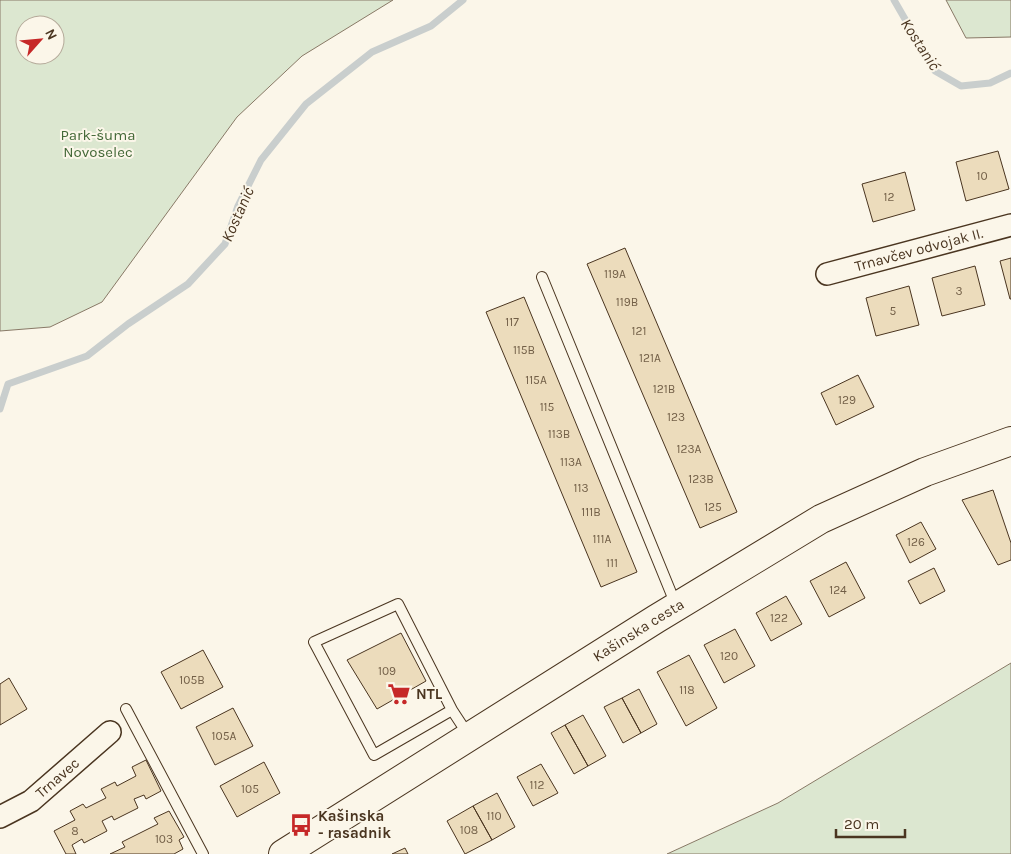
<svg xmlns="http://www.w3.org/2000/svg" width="1011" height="854" font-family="Karla,sans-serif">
  <rect width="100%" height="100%" fill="#fbf6e9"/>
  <path fill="#dce7d0" stroke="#887966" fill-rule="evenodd" d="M 0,0 L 393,0 L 302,56 L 237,117 L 102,302 L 50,327 L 0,331 ZM 25,25 L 55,25 L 55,55 L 25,55 Z
    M 946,0 L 1011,0 L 1011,37 L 966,38 Z
    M 1011,663 L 1011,854 L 667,854 L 778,803 Z"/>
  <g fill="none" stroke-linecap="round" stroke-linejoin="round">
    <path stroke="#c9cecd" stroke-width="7" d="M 894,0 L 935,71 L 961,86 L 990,83 L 1011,73
      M 0,409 L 8,384 L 87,356 L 128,324 L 188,284 L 225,244 L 238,206 L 261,160 L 306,104 L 372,52 L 431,26 L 463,0"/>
  </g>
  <path fill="#ecdcbc" stroke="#4a3520" d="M 998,151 L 1009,189 L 966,201 L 956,162 Z
    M 905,172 L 915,210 L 873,222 L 862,184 Z
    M 625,248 L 737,512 L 700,528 L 587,264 Z
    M 1011,258 L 1011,299 L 1010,299 L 1000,261 Z
    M 975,266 L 985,305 L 942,316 L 932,278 Z
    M 909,286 L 919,325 L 876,336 L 866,298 Z
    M 524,297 L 637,572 L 601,587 L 486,312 Z
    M 858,375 L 874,407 L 836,425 L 821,393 Z
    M 993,490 L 1011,543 L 1011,560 L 998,565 L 962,500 Z
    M 921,522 L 936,549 L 910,563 L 896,535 Z
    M 846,562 L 865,598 L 829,617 L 810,581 Z
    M 934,568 L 945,591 L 920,604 L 908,581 Z
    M 786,596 L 802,624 L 771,641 L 756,613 Z
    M 735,629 L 755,666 L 724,683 L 704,645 Z
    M 401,633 L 426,681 L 377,709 L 347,660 Z
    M 203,650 L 223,687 L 181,709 L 161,672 Z
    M 689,655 L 717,708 L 686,726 L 657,672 Z
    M 9,678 L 27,709 L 0,725 L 0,684 Z
    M 639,689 L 657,724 L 641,733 L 622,698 Z
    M 622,698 L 641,733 L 623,743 L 604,707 Z
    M 233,708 L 253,746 L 215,765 L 196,727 Z
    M 583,715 L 606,756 L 588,766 L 565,725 Z
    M 565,725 L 588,766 L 574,774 L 551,733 Z
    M 146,760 L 161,791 L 146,799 L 144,795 L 134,799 L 138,808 L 114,820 L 112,816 L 102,821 L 107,831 L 84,843 L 82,839 L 72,845 L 76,854 L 66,854 L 54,831 L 75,820 L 70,811 L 83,804 L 86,808 L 106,798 L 101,789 L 115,782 L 117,786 L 136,776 L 132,767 Z
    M 264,762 L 280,793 L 237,817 L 220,786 Z
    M 541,764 L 558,793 L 533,806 L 517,777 Z
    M 497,793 L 515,827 L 492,840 L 473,806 Z
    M 473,806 L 492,840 L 465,854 L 447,821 Z
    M 169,811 L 184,837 L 179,840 L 183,849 L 174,854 L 110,854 L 125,847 L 122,842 L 158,824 L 154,818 Z
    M 405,848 L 408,854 L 392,854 Z"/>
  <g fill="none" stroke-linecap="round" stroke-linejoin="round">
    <defs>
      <path id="service" d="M 542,277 L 676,605
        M 126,709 L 203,854
        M 452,710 L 374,755 L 314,642 L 398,604 L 452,710 L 469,736"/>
      <g id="minor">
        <path id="s1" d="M 827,274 L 1011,225"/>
        <path id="s2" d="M 0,817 L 31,801 L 110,732"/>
      </g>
      <g id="secondary">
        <path id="s3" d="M 283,854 L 656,619 L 821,519 L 925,472 L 1011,441"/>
      </g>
    </defs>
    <use href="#service" stroke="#4a3520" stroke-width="12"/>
    <use href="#minor" stroke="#4a3520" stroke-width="24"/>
    <use href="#secondary" stroke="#4a3520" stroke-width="30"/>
    <use href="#service" stroke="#fbf6e9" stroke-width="10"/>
    <use href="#minor" stroke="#fbf6e9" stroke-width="21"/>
    <use href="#secondary" stroke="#fbf6e9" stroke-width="28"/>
  </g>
  <defs>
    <symbol id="supermarket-bare" viewBox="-9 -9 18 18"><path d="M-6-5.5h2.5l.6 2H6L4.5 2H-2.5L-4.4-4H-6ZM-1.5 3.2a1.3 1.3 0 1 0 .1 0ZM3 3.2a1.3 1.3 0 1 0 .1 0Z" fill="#c62828" stroke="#fbf6e9" stroke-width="2.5" paint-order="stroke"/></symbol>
    <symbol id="bus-bare" viewBox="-9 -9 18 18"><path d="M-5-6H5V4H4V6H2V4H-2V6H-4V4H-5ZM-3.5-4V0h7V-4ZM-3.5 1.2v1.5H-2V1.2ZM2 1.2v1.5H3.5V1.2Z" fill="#c62828" stroke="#fbf6e9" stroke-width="2.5" paint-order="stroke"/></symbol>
  </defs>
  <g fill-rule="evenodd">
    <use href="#supermarket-bare" x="383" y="678" width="32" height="32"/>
    <use href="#bus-bare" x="285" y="809" width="32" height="32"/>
  </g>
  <g text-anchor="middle" stroke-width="4" stroke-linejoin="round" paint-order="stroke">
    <g font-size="12" fill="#725f47">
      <text x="982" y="180">10</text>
      <text x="889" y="201">12</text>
      <text x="615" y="278">119A</text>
      <text x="959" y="295">3</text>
      <text x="627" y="306">119B</text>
      <text x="893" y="315">5</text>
      <text x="512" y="326">117</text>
      <text x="639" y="335">121</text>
      <text x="524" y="354">115B</text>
      <text x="650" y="362">121A</text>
      <text x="536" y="384">115A</text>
      <text x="664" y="393">121B</text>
      <text x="847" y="404">129</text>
      <text x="547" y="411">115</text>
      <text x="676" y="421">123</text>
      <text x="559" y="438">113B</text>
      <text x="689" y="453">123A</text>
      <text x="571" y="466">113A</text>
      <text x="701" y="483">123B</text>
      <text x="581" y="492">113</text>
      <text x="713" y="511">125</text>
      <text x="591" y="516">111B</text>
      <text x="602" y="543">111A</text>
      <text x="916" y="546">126</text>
      <text x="612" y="567">111</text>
      <text x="838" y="594">124</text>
      <text x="779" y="622">122</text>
      <text x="729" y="660">120</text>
      <text x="387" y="675">109</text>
      <text x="192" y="684">105B</text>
      <text x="687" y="694">118</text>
      <text x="224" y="740">105A</text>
      <text x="537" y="789">112</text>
      <text x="250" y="793">105</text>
      <text x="494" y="820">110</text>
      <text x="469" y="834">108</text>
      <text x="75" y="835">8</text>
      <text x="164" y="843">103</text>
    </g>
    <g font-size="15" fill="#436837" stroke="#fbf6e9">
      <text x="98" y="140">Park-šuma<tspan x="98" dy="17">Novoselec</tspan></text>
    </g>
    <g font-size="15" fill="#4a3520" stroke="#fbf6e9">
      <text dy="5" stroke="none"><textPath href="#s1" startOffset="95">Trnavčev odvojak II.</textPath></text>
      <text dy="5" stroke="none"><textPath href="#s3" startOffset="420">Kašinska cesta</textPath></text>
      <text dy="5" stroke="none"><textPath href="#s2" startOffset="70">Trnavec</textPath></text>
    </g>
    <g font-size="15" font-weight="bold" fill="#4a3520" stroke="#fbf6e9" text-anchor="start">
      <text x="416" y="699">NTL</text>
      <text x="318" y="821">Kašinska<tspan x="318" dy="17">- rasadnik</tspan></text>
    </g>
    <g font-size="16" font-style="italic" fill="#4a3520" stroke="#fbf6e9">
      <text transform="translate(921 44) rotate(57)" y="6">Kostanić</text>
      <text transform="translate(237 214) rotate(-66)" y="6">Kostanić</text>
    </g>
  </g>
  <g transform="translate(40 40) rotate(63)"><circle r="24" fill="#fbf6e9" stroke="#b4a999"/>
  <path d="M0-4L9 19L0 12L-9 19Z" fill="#c62828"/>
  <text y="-8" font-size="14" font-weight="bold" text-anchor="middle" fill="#4a3520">N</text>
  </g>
  <path d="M836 829v8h69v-8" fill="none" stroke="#4a3520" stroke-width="2.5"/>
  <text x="844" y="829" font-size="15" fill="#4a3520" stroke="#fbf6e9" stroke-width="4" paint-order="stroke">20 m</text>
</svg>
